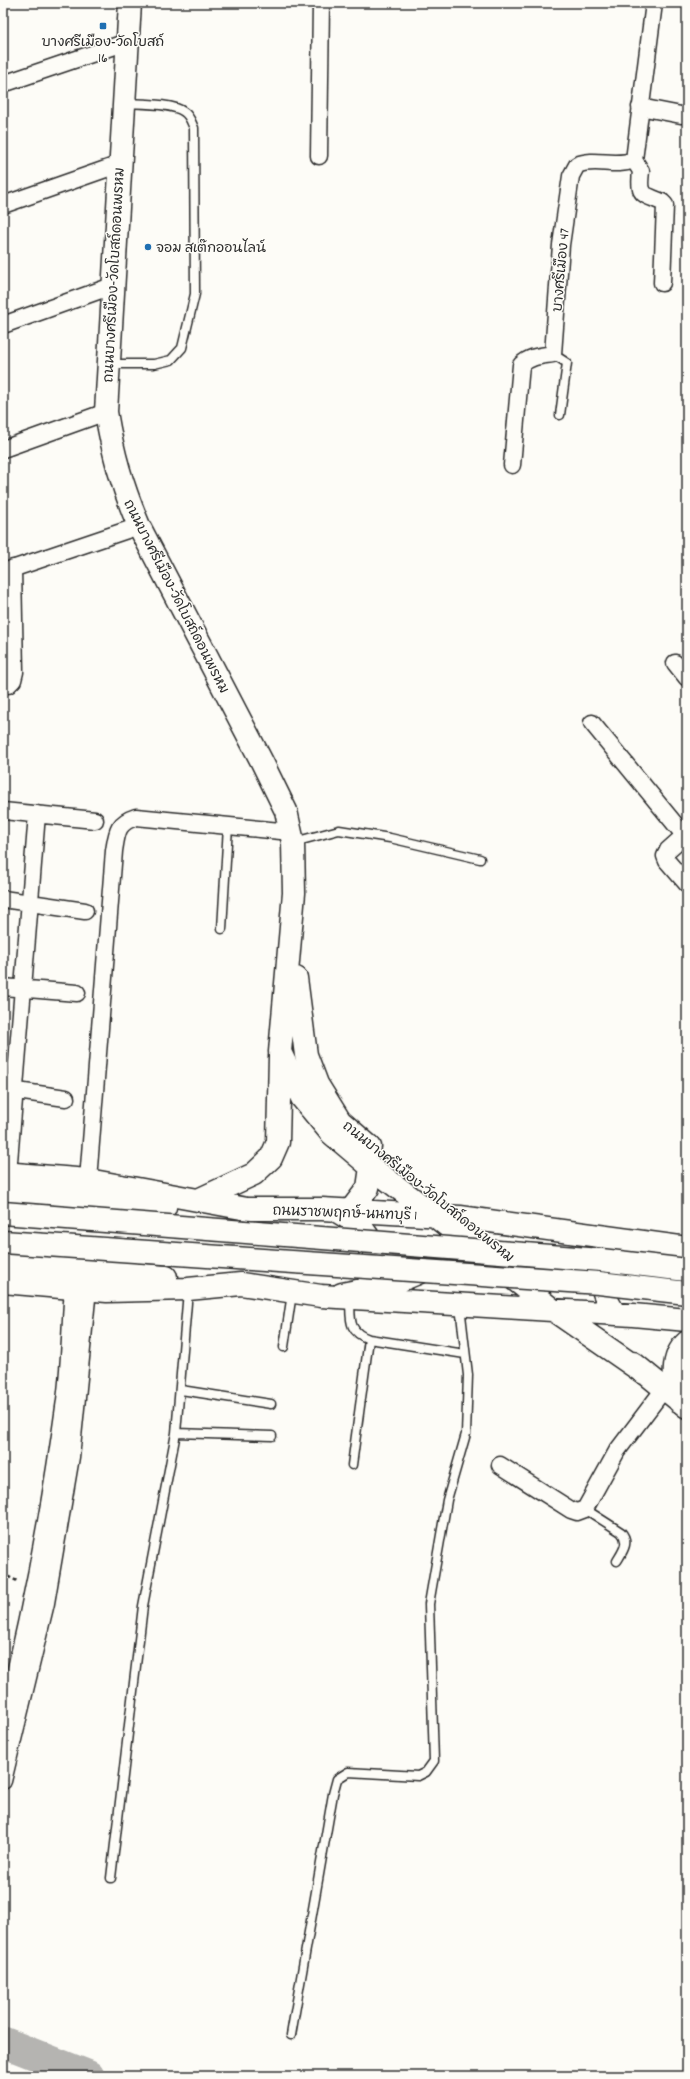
<svg xmlns="http://www.w3.org/2000/svg" width="690" height="2079" font-family="Dekko,'Playpen Sans Thai',sans-serif">
  <rect width="100%" height="100%" fill="#fdfcf7"/>
  <filter id="ink" filterUnits="userSpaceOnUse"><feTurbulence type="fractalNoise" baseFrequency=".025" numOctaves="2"/><feDisplacementMap in="SourceGraphic" scale="8" xChannelSelector="R" yChannelSelector="G"/><feConvolveMatrix kernelMatrix="1 2 1 2 8 2 1 2 1" color-interpolation-filters="sRGB"/></filter>
  <g filter="url(#ink)">
    <g fill="none" stroke-linecap="round" stroke-linejoin="round">
      <path stroke="#b5b4b1" stroke-width="31" d="M 3,2042 L 89,2076"/>
      <defs>
        <path id="lane" d="M 553,354 L 567,363 L 560,415
          M 109,364 L 154,364 L 171,360 L 182,348 L 195,294 L 194,128 C 191,122 190,116 184,112 C 173,103 140,104 125,103
          M 294,842 L 339,830 L 390,838 L 480,859
          M 222,929 L 228,826
          M 350,1299 C 351,1319 347,1331 369,1339 L 465,1354
          M 284,1347 L 292,1293
          M 181,1390 L 271,1404
          M 176,1433 L 272,1436
          M 352,1465 L 369,1339
          M 585,1509 L 621,1532 C 630,1542 623,1551 617,1561
          M 111,1878 L 143,1606 L 176,1433 L 188,1291
          M 291,2035 L 333,1794 L 337,1779 L 348,1772 L 418,1776 L 426,1772 L 434,1761 L 429,1604 L 447,1500 L 466,1434 L 468,1375 L 460,1306"/>
        <path id="street" d="M 3,84 L 127,42
          M 640,107 L 681,115
          M 319,156 L 321,3
          M 634,160 L 641,171 C 638,197 642,193 662,202 L 665,205 L 662,283
          M 3,205 L 120,164
          M 3,325 L 112,286
          M 3,449 L 106,412
          M 512,465 L 521,365 C 530,356 541,356 553,354 L 561,245 L 571,176 L 577,165 C 595,157 615,168 634,160 L 654,3
          M 3,572 L 139,526
          M 675,663 L 687,678
          M 3,685 L 8,685 L 13,680 L 15,672 L 13,568
          M 592,723 L 684,835
          M 3,811 L 95,820
          M 687,833 L 668,850 L 665,856 L 667,861 L 687,884
          M 3,899 L 85,911
          M 3,987 L 77,993
          M 3,1089 L 66,1098
          M 8,1174 L 37,814
          M 88,1180 L 114,851 C 117,832 117,823 136,817 L 291,832
          M 500,1465 L 571,1510 L 577,1512 L 585,1509 L 617,1451 L 664,1389
          M 3,1722 C 30,1616 50,1509 65,1400 C 70,1363 70,1325 73,1288
          M 3,1781 L 46,1603 L 71,1457 L 88,1289"/>
        <path id="secondary" d="M 130,3 L 106,412 C 113,454 122,486 139,526 L 262,762 L 286,811 L 293,842 L 294,893 L 280,1052 L 302,1098 L 331,1133 L 371,1167 L 435,1216 L 553,1310 L 644,1373
          M 296,978 L 306,1055 L 317,1084 L 340,1121 L 370,1147
          M 3,1173 L 88,1180 L 247,1209 L 322,1209 L 460,1217 L 687,1248
          M 3,1193 L 165,1207
          M 198,1200 L 254,1174 L 271,1158 L 278,1142 L 280,1056
          M 335,1210 L 360,1225 L 374,1245 L 375,1266 L 367,1289 L 342,1294
          M 351,1210 L 368,1188 L 371,1167
          M 3,1262 L 166,1277
          M 3,1282 L 107,1291 L 188,1289 L 241,1284 L 321,1296 L 633,1315 L 687,1320
          M 367,1289 L 401,1280 L 437,1265 L 462,1236
          M 615,1314 C 599,1289 593,1269 617,1246
          M 633,1363 L 687,1407
          M 679,1401 C 674,1381 670,1357 687,1342"/>
      </defs>
      <use href="#lane" stroke="#2b2b2b" stroke-width="11"/>
      <use href="#street" stroke="#2b2b2b" stroke-width="19"/>
      <use href="#secondary" stroke="#2b2b2b" stroke-width="25"/>
      <path stroke="#2b2b2b" stroke-width="2.5" stroke-dasharray="3 3" stroke-linecap="butt" d="M 3,1574 L 19,1582"/>
      <use href="#lane" stroke="#fdfcf7" stroke-width="8"/>
      <use href="#street" stroke="#fdfcf7" stroke-width="16"/>
      <use href="#secondary" stroke="#fdfcf7" stroke-width="22"/>
      <defs>
        <path id="secondary-bridge" d="M 3,1213 L 601,1260 L 687,1270
          M 3,1242 L 599,1283 L 687,1293"/>
      </defs>
      <use href="#secondary-bridge" stroke="#2b2b2b" stroke-width="25" stroke-linecap="butt"/>
      <use href="#secondary-bridge" stroke="#fdfcf7" stroke-width="22"/>
    </g>
  </g>
  <g fill="#1f6fb2" stroke="#fdfcf7" stroke-width="1.5">
    <rect x="99" y="22" width="8" height="8" rx="2"/>
    <circle cx="148" cy="247" r="4"/>
  </g>
  <g text-anchor="middle" stroke-width="3" stroke-linejoin="round" paint-order="stroke">
    <g font-size="14" fill="#2b2b2b" stroke="#fdfcf7">
      <text x="103" y="46">บางศรีเมือง-วัดโบสถ์<tspan x="103" dy="16">16</tspan></text>
      <text x="156" y="252" text-anchor="start">จอม สเต๊กออนไลน์</text>
    </g>
    <g font-size="14" fill="#2b2b2b" stroke="#fdfcf7">
      <text transform="translate(560 270) rotate(-85)" y="5">บางศรีเมือง 47</text>
      <text transform="translate(113 275) rotate(-87)" y="5">ถนนบางศรีเมือง-วัดโบสถ์ดอนพรหม</text>
      <text transform="translate(177 596) rotate(63)" y="5">ถนนบางศรีเมือง-วัดโบสถ์ดอนพรหม</text>
      <text transform="translate(429 1191) rotate(39)" y="5">ถนนบางศรีเมือง-วัดโบสถ์ดอนพรหม</text>
      <text transform="translate(345 1212) rotate(2)" y="5">ถนนราชพฤกษ์-นนทบุรี 1</text>
    </g>
  </g>
  <rect width="690" height="2079" fill="none" stroke="#fdfcf7" stroke-width="16"/>
  <rect x="8" y="8" width="674" height="2063" fill="none" stroke="#2b2b2b" stroke-width="1.5" filter="url(#ink)"/>
</svg>
